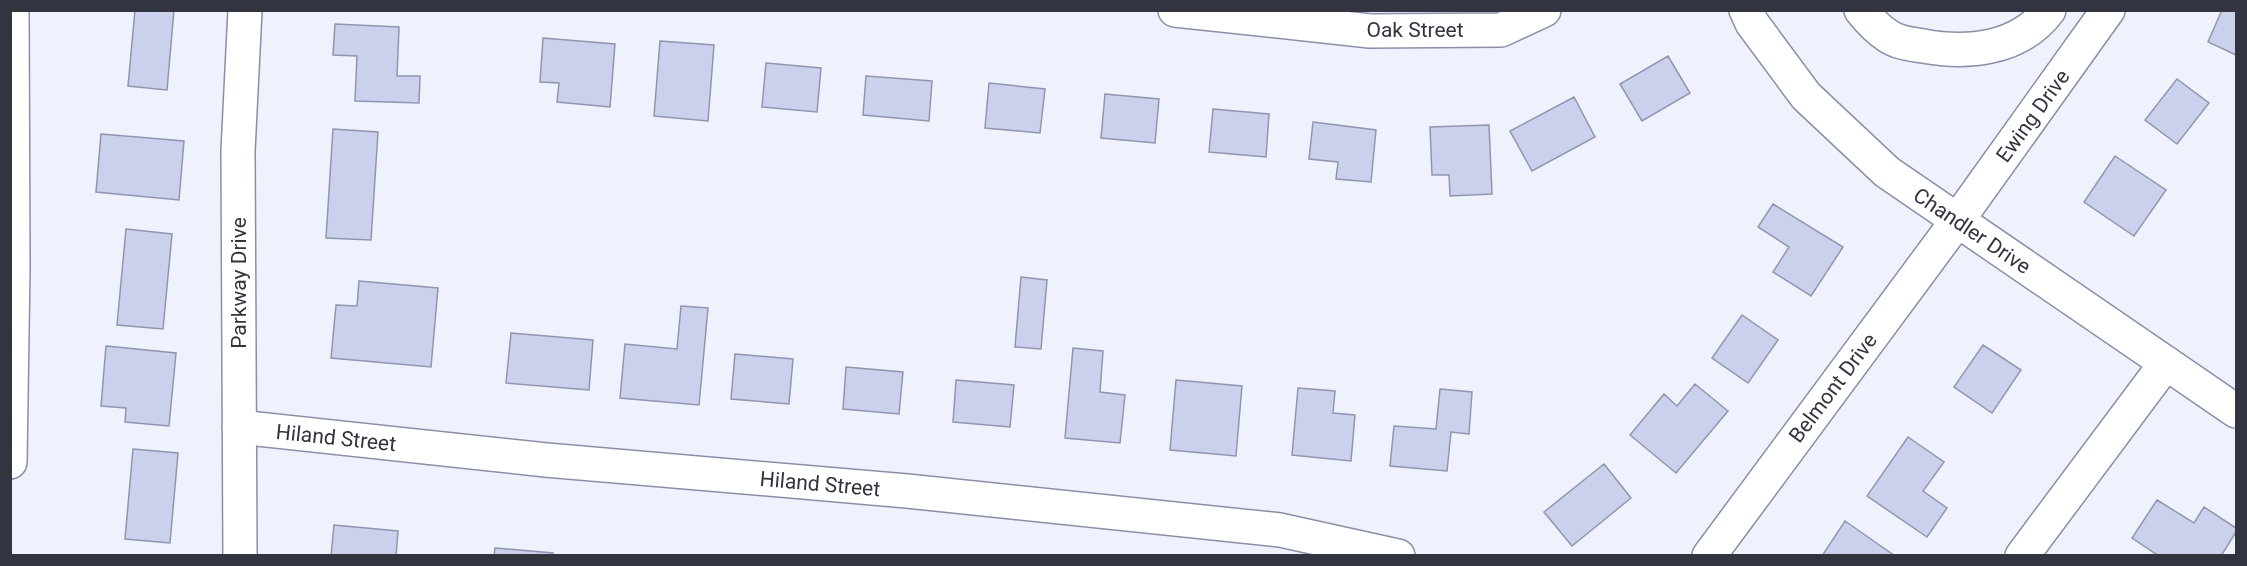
<svg xmlns="http://www.w3.org/2000/svg" width="2247" height="566" font-family="Roboto,sans-serif">
  <rect width="100%" height="100%" fill="#eff1fd"/>
  <path fill="#cbd0ec" stroke="#9196b0" stroke-width="1.5" d="M 135,10 L 174,10 L 167,90 L 128,86 Z
    M 2222,10 L 2236,10 L 2236,55 L 2208,42 Z
    M 335,24 L 399,27 L 397,76 L 420,76 L 419,103 L 355,101 L 357,56 L 333,55 Z
    M 543,38 L 615,44 L 610,107 L 557,102 L 559,83 L 540,82 Z
    M 660,41 L 714,45 L 708,121 L 654,116 Z
    M 1668,56 L 1690,93 L 1642,121 L 1620,84 Z
    M 766,63 L 821,68 L 817,112 L 762,107 Z
    M 866,76 L 932,81 L 929,121 L 863,115 Z
    M 2177,79 L 2209,103 L 2177,144 L 2145,120 Z
    M 989,83 L 1045,89 L 1040,133 L 985,128 Z
    M 1105,94 L 1159,99 L 1155,143 L 1101,138 Z
    M 1574,97 L 1595,137 L 1532,171 L 1510,131 Z
    M 1213,109 L 1269,114 L 1266,157 L 1209,152 Z
    M 1313,122 L 1376,130 L 1371,182 L 1336,179 L 1338,162 L 1309,159 Z
    M 1489,125 L 1492,194 L 1450,196 L 1449,175 L 1432,175 L 1430,127 Z
    M 333,129 L 378,132 L 371,240 L 326,238 Z
    M 101,134 L 184,141 L 179,200 L 96,192 Z
    M 2115,156 L 2166,190 L 2134,236 L 2084,202 Z
    M 1773,204 L 1843,247 L 1811,296 L 1773,272 L 1789,247 L 1758,227 Z
    M 126,229 L 172,234 L 163,329 L 117,325 Z
    M 1021,277 L 1047,280 L 1041,349 L 1015,347 Z
    M 359,281 L 438,288 L 431,367 L 331,358 L 336,305 L 357,306 Z
    M 681,306 L 708,308 L 699,405 L 620,398 L 625,344 L 677,349 Z
    M 1742,315 L 1778,340 L 1748,383 L 1712,358 Z
    M 511,333 L 593,340 L 589,390 L 506,383 Z
    M 1983,345 L 2021,370 L 1992,413 L 1954,387 Z
    M 106,346 L 176,353 L 169,426 L 125,422 L 126,408 L 101,406 Z
    M 1073,348 L 1103,351 L 1100,392 L 1125,395 L 1120,443 L 1065,438 Z
    M 735,354 L 793,359 L 789,404 L 731,399 Z
    M 846,367 L 903,372 L 899,414 L 843,409 Z
    M 956,380 L 1014,385 L 1010,427 L 953,422 Z
    M 1176,380 L 1242,386 L 1236,456 L 1170,450 Z
    M 1695,384 L 1728,411 L 1676,473 L 1630,435 L 1664,394 L 1677,406 Z
    M 1298,388 L 1335,391 L 1333,413 L 1355,415 L 1351,461 L 1292,455 Z
    M 1440,389 L 1472,392 L 1469,434 L 1451,432 L 1447,471 L 1390,466 L 1394,426 L 1436,429 Z
    M 1908,437 L 1944,462 L 1923,491 L 1947,508 L 1927,537 L 1867,496 Z
    M 133,449 L 178,453 L 170,543 L 125,539 Z
    M 1604,464 L 1631,498 L 1572,546 L 1544,512 Z
    M 2157,500 L 2194,523 L 2204,507 L 2236,528 L 2236,532 L 2221,556 L 2159,556 L 2132,538 Z
    M 1845,521 L 1895,556 L 1822,556 Z
    M 334,525 L 398,531 L 396,556 L 331,556 Z
    M 495,548 L 553,553 L 552,556 L 494,556 Z"/>
  <g fill="none" stroke-linecap="round" stroke-linejoin="round">
    <defs>
      <path id="minor" d="M 1175,10 L 1370,31 L 1501,30 L 1544,10
        M 1746,10 L 1752,23 L 1806,96 L 1887,172 L 2236,411
        M 1861,10 C 1869,20 1877,29 1888,36 C 1898,43 1911,44 1923,46 C 1967,54 2019,50 2049,10
        M 239,427 L 546,460 L 907,491 L 1280,530 L 1398,556
        M 10,462 L 13,267 L 12,10
        M 240,556 L 238,151 L 245,10
        M 1709,556 L 1957,221 L 2108,10
        M 2022,556 L 2166,363"/>
    </defs>
    <use href="#minor" stroke="#8a8fa9" stroke-width="36"/>
    <use href="#minor" stroke="#fff" stroke-width="33"/>
  </g>
  <g text-anchor="middle" stroke-width="4.5" stroke-linejoin="round" paint-order="stroke">
    <g font-size="21" fill="#32343f" stroke="#fff">
      <text x="1415" y="37">Oak Street</text>
      <text transform="translate(2033 116) rotate(-54)" y="7">Ewing Drive</text>
      <text transform="translate(1972 231) rotate(34)" y="7">Chandler Drive</text>
      <text transform="translate(239 283) rotate(-90)" y="7">Parkway Drive</text>
      <text transform="translate(1833 388) rotate(-53)" y="7">Belmont Drive</text>
      <text transform="translate(336 438) rotate(6)" y="7">Hiland Street</text>
      <text transform="translate(820 484) rotate(5)" y="7">Hiland Street</text>
    </g>
  </g>
  <rect width="2247" height="566" fill="none" stroke="#32343f" stroke-width="24"/>
</svg>
